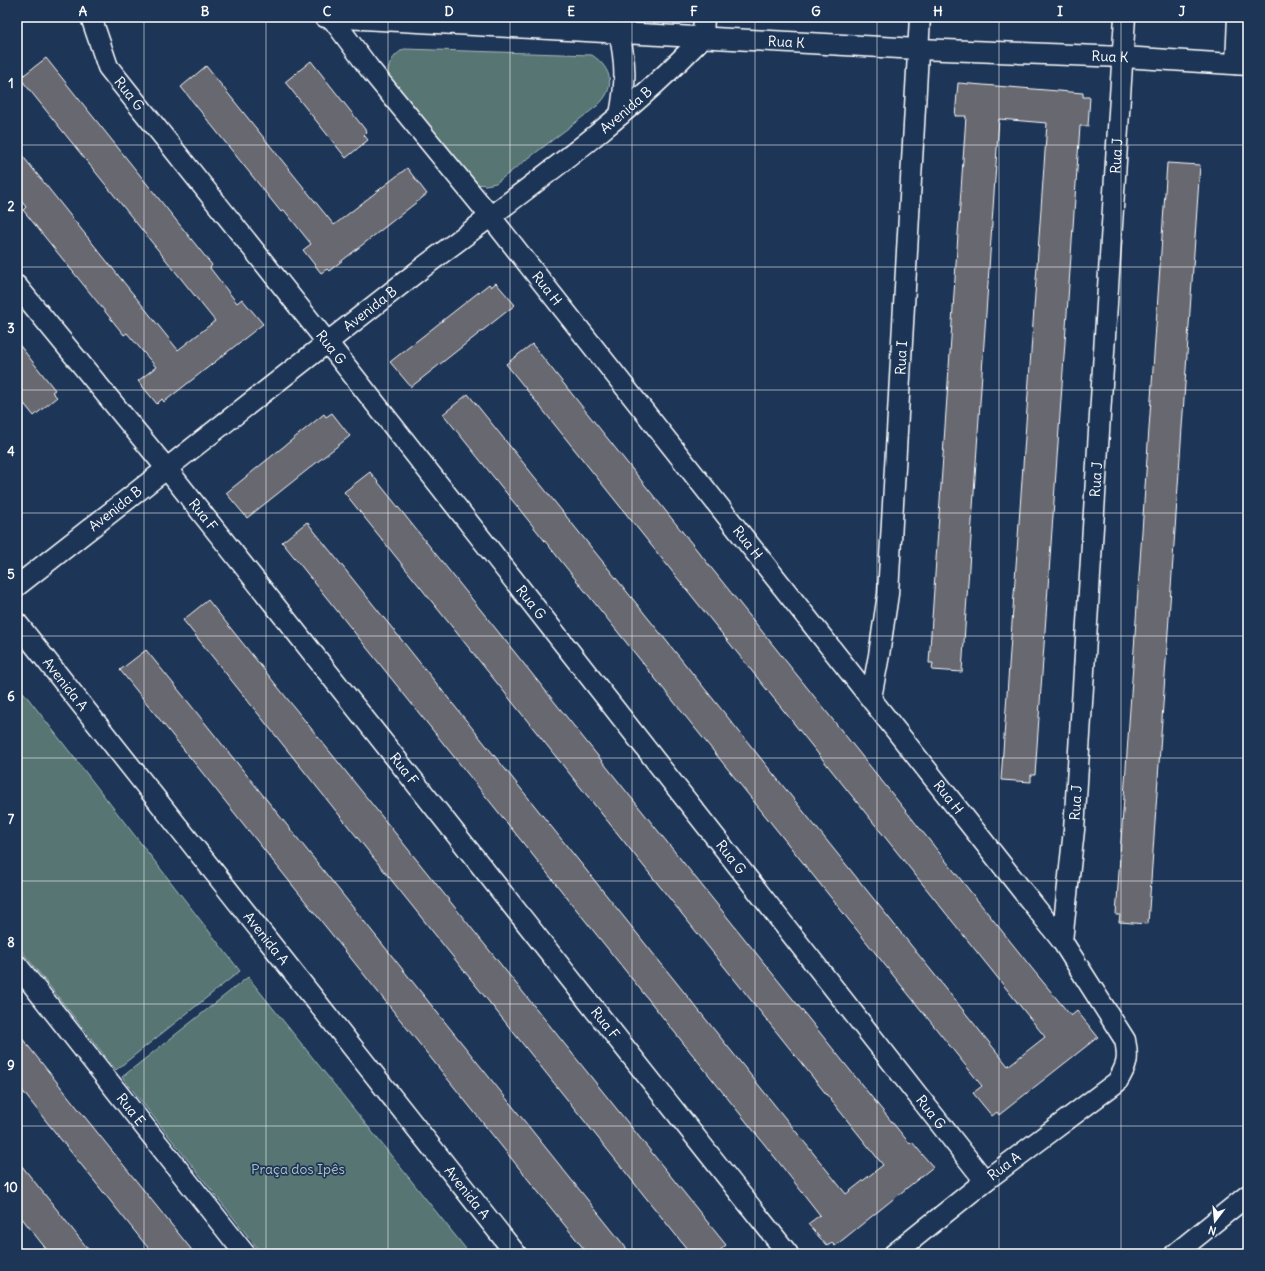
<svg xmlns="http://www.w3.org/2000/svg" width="1265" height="1271" font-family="Delius,sans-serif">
  <rect width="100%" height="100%" fill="#1d3557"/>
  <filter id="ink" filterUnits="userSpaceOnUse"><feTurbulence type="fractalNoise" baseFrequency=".025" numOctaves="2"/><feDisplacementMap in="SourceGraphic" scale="8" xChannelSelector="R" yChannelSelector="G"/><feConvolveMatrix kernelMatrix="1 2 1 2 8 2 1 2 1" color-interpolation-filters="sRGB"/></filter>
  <g filter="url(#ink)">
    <path fill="#577573" stroke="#abbab9" d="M 404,49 L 592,55 C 613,69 616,89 597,106 L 496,183 L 486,185 L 476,184 L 388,79 C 387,65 392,56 404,49 Z
      M 17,684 L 240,971 L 116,1070 L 17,945 Z
      M 248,977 L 470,1254 L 262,1254 L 122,1077 Z"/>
    <path fill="#676770" stroke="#fff" d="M 46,58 L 212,265 L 210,268 L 237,303 L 242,299 L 263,324 L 164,402 L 162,399 L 157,404 L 138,381 L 156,367 L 127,333 L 124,335 L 23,210 L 26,207 L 17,196 L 17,149 L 178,350 L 215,321 L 20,78 Z
      M 311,61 L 367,132 L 364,135 L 368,140 L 346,158 L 285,82 Z
      M 206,66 L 334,225 L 407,168 L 427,194 L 329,271 L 327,269 L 321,273 L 303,250 L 311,244 L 284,210 L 281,212 L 181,87 Z
      M 958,83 L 1083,93 L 1083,97 L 1090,97 L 1088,126 L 1080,126 L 1035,775 L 1031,775 L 1031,782 L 1001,780 L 1047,123 L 999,119 L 962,672 L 932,670 L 933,663 L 929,663 L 966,116 L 955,116 Z
      M 1167,163 L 1200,165 L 1148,924 L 1119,922 L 1120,915 L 1116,915 Z
      M 496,283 L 515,305 L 411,387 L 390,362 L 489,284 L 491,287 Z
      M 17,342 L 55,390 L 52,392 L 57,397 L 34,416 L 17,395 Z
      M 532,344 L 1034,971 L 1071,1016 L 1077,1011 L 1098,1037 L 999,1115 L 997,1112 L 992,1116 L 973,1093 L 982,1086 L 443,414 L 468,394 L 1008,1066 L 1045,1037 L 506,364 Z
      M 332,413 L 350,436 L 247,518 L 226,493 L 324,414 L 326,417 Z
      M 370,472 L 878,1105 L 910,1144 L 912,1142 L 933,1167 L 835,1246 L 832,1243 L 827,1246 L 808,1224 L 820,1215 L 777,1160 L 282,542 L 307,522 L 846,1194 L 883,1165 L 344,492 Z
      M 208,600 L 726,1245 L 716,1254 L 691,1254 L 183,620 Z
      M 146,650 L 185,698 L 631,1254 L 588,1254 L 559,1218 L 120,670 Z
      M 17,1032 L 76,1106 L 195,1254 L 153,1254 L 46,1121 L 17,1084 Z
      M 17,1160 L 58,1211 L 92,1254 L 50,1254 L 17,1212 Z"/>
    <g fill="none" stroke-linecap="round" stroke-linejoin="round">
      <defs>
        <g id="minor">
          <path id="s1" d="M 91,17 L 108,67 L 327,342 L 985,1181"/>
          <path id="s2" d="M 325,17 L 918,49 L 1123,57 L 1248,65"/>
          <path id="s3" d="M 331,17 L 369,68 L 490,216 L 1062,941 L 1125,1040 C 1129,1059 1127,1066 1117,1082 L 985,1181 L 894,1254"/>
          <path d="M 619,32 C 626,63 626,84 620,115"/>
          <path d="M 1236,64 L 1238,17"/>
          <path id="s4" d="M 17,286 L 167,469 L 788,1254"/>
          <path id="s5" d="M 17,586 C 150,481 283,376 417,272 C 514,197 618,127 703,37 L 704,17"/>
          <path id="s6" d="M 17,623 L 516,1254"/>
          <path id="s7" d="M 871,698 L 879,655 L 888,594 L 920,17"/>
          <path id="s8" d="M 1062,941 L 1074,830 L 1125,17"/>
          <path id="s9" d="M 17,965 L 245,1254"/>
          <path d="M 1175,1254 L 1248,1195"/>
        </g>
      </defs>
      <use href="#minor" stroke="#fff" stroke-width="23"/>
      <use href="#minor" stroke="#1d3557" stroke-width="20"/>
    </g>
  </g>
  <path fill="none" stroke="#fff" stroke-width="1" stroke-opacity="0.55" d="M 144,17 L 144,1254M 266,17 L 266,1254M 388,17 L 388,1254M 510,17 L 510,1254M 632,17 L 632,1254M 755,17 L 755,1254M 877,17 L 877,1254M 999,17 L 999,1254M 1121,17 L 1121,1254M 17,145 L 1248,145M 17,267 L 1248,267M 17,390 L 1248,390M 17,513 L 1248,513M 17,636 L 1248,636M 17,758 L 1248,758M 17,881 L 1248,881M 17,1004 L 1248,1004M 17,1126 L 1248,1126"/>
  <g text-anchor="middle" stroke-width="3.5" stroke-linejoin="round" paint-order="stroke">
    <g font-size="14" fill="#fff" stroke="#1d3557">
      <text dy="5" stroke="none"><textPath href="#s2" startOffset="462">Rua K</textPath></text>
      <text dy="5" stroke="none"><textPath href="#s2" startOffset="786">Rua K</textPath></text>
      <text dy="5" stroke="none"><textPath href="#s1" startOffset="87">Rua G</textPath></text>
      <text dy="5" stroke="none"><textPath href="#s5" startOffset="773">Avenida B</textPath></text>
      <text dy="5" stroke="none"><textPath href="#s8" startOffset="787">Rua J</textPath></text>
      <text dy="5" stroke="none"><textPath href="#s3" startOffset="347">Rua H</textPath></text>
      <text dy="5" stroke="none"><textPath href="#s5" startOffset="449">Avenida B</textPath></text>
      <text dy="5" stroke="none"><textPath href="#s1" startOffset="411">Rua G</textPath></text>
      <text dy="5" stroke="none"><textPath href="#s7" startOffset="342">Rua I</textPath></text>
      <text dy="5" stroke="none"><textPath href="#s8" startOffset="463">Rua J</textPath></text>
      <text dy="5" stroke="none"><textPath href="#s5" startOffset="125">Avenida B</textPath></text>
      <text dy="5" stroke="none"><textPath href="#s4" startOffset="295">Rua F</textPath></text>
      <text dy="5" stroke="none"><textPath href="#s3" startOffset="671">Rua H</textPath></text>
      <text dy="5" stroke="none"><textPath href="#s1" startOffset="735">Rua G</textPath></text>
      <text dy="5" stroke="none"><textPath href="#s6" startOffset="78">Avenida A</textPath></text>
      <text dy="5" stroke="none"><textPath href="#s4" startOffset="619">Rua F</textPath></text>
      <text dy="5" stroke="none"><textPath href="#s3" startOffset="995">Rua H</textPath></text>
      <text dy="5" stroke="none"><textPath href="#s8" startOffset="139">Rua J</textPath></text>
      <text dy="5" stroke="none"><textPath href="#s1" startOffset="1059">Rua G</textPath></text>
      <text dy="5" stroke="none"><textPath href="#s6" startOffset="402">Avenida A</textPath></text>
      <text dy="5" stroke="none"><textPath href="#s4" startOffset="943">Rua F</textPath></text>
      <text dy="5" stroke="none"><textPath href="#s9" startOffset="184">Rua E</textPath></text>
      <text dy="5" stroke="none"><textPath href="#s1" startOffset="1383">Rua G</textPath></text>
      <text transform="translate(1004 1166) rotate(-37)" y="5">Rua A</text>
      <text dy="5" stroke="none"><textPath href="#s6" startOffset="726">Avenida A</textPath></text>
    </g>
    <g font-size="14" fill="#b3c1c0" stroke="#1d3557">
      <text x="298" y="1174">Praça dos Ipês</text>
    </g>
  </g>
  <rect width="1265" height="1271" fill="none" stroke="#1d3557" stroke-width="44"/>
  <g transform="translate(1215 1221) rotate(196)" stroke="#1d3557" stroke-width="3" paint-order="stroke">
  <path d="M0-3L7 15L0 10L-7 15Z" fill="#ffffff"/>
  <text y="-6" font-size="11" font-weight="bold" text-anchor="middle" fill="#ffffff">N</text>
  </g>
  <rect x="22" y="22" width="1221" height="1227" fill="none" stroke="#fff" stroke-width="1.5"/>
  <g font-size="13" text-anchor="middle" font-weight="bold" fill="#fff">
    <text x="83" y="16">A</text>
    <text x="205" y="16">B</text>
    <text x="327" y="16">C</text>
    <text x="449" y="16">D</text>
    <text x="571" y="16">E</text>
    <text x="694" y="16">F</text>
    <text x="816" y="16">G</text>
    <text x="938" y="16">H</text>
    <text x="1060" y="16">I</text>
    <text x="1182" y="16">J</text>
    <text x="11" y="88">1</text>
    <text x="11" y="211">2</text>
    <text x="11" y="333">3</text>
    <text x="11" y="456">4</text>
    <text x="11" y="579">5</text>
    <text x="11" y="701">6</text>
    <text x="11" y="824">7</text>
    <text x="11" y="947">8</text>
    <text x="11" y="1070">9</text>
    <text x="11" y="1192">10</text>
  </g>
</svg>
